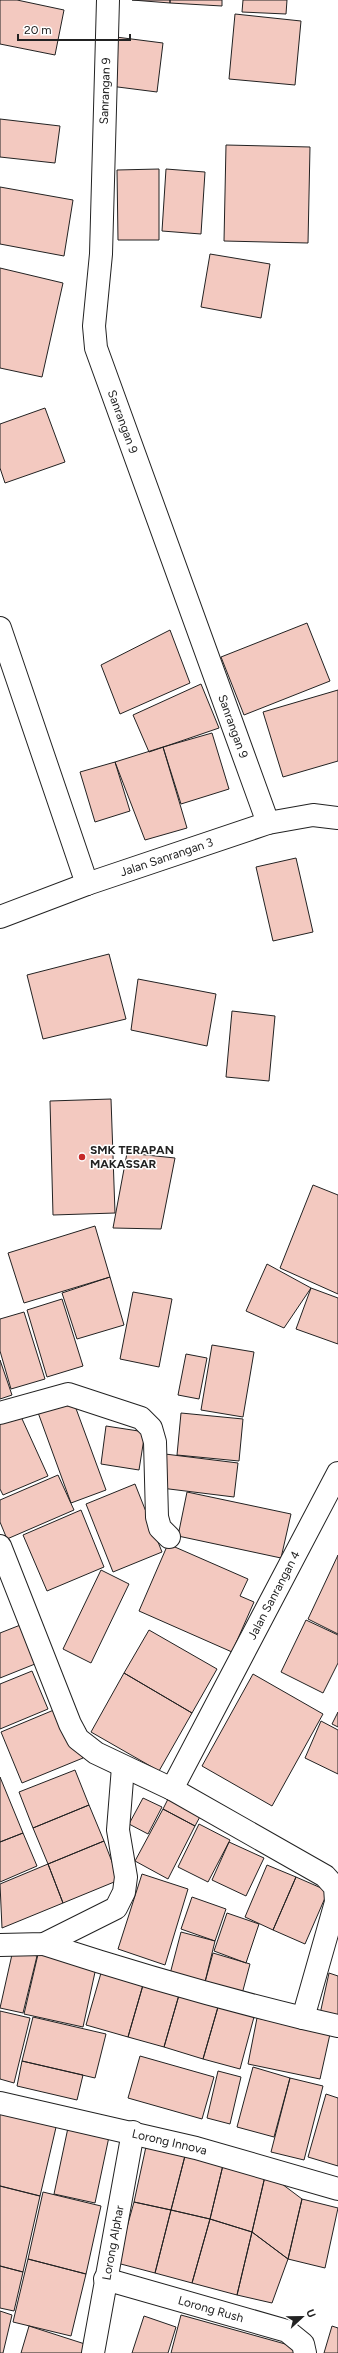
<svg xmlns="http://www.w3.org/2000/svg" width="338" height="2353" font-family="Figtree,sans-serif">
  <rect width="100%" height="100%" fill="#fff"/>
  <path fill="#f3c9c0" stroke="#222" d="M 0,0 L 17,0 L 64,10 L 55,55 L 0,44 Z
    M 132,0 L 170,0 L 170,3 Z
    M 170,0 L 222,0 L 222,6 L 170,3 Z
    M 243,0 L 287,0 L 286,14 L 242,12 Z
    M 235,14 L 301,21 L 295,85 L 229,79 Z
    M 116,37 L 163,43 L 157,92 L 110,86 Z
    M 0,119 L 60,126 L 55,163 L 0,157 Z
    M 226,145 L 310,147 L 308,243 L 224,241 Z
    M 159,169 L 159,240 L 118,240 L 117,170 Z
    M 166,169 L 205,172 L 201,234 L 162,231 Z
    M 0,187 L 73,200 L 64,256 L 0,244 Z
    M 210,254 L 270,264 L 261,318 L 201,307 Z
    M 0,268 L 63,283 L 42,377 L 0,368 Z
    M 45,408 L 65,462 L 5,483 L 0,468 L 0,424 Z
    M 307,623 L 330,681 L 244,715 L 221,657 Z
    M 170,630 L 190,683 L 120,714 L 101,665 Z
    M 201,684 L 219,728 L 149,752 L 133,715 Z
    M 338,690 L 338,761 L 283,777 L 263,712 Z
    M 212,733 L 229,789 L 181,804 L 163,747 Z
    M 163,747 L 187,828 L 145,840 L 115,762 Z
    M 115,762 L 130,811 L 95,822 L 80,772 Z
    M 296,858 L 313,932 L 273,941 L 256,867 Z
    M 109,954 L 126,1019 L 43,1039 L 27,975 Z
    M 138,979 L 216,994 L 207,1046 L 131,1030 Z
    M 232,1011 L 275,1016 L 269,1081 L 226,1077 Z
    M 111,1099 L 115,1213 L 53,1215 L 50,1101 Z
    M 127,1153 L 175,1158 L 161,1229 L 113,1228 Z
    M 313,1185 L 338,1195 L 338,1294 L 280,1268 Z
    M 95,1226 L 110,1277 L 24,1303 L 8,1253 Z
    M 267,1264 L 311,1288 L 284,1328 L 246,1311 Z
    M 110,1277 L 124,1325 L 77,1339 L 62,1293 Z
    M 311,1288 L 338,1298 L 338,1344 L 296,1329 Z
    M 133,1292 L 172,1299 L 159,1367 L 120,1359 Z
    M 62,1299 L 83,1366 L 47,1377 L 27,1310 Z
    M 24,1312 L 45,1379 L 11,1389 L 0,1351 L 0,1319 Z
    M 212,1345 L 254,1352 L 243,1417 L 201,1410 Z
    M 186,1354 L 207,1358 L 199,1399 L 178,1395 Z
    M 0,1360 L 12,1395 L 0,1399 Z
    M 71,1395 L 106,1490 L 71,1503 L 36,1407 Z
    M 18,1410 L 48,1476 L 3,1495 L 0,1489 L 0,1418 Z
    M 181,1413 L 243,1419 L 239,1461 L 177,1455 Z
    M 106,1426 L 145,1432 L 139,1470 L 101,1464 Z
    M 165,1454 L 238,1463 L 234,1497 L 161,1488 Z
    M 58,1475 L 74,1510 L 7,1539 L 0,1522 L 0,1500 Z
    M 135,1484 L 162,1552 L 113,1572 L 86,1504 Z
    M 187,1492 L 291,1514 L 281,1558 L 178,1536 Z
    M 81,1510 L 104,1567 L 47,1591 L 23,1535 Z
    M 168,1544 L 248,1579 L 240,1596 L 254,1602 L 232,1652 L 139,1611 Z
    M 338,1555 L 338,1634 L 308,1619 Z
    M 101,1570 L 129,1584 L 91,1663 L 63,1649 Z
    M 306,1620 L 338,1635 L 338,1663 L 323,1693 L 281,1672 Z
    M 28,1622 L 45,1660 L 0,1678 L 0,1633 Z
    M 149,1630 L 217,1669 L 192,1713 L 124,1673 Z
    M 32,1671 L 48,1709 L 0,1729 L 0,1684 Z
    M 124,1673 L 192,1713 L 159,1771 L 91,1732 Z
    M 253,1674 L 323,1714 L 272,1806 L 202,1766 Z
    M 61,1707 L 83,1758 L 22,1783 L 1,1732 Z
    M 338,1712 L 338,1727 L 332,1724 Z
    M 321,1721 L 338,1730 L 338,1774 L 305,1758 Z
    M 75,1770 L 89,1805 L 33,1828 L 19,1792 Z
    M 0,1777 L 23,1833 L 0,1842 Z
    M 171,1793 L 203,1811 L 195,1826 L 163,1809 Z
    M 143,1798 L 162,1807 L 148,1834 L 129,1824 Z
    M 89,1805 L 104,1841 L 48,1864 L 33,1828 Z
    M 163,1809 L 195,1826 L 168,1879 L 135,1861 Z
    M 199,1824 L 230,1840 L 208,1882 L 178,1867 Z
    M 23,1833 L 37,1866 L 0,1882 L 0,1842 Z
    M 104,1841 L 119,1880 L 63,1903 L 48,1864 Z
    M 229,1842 L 264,1858 L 246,1896 L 212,1880 Z
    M 48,1864 L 63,1903 L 2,1928 L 0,1884 Z
    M 267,1865 L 296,1877 L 273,1930 L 245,1917 Z
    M 142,1874 L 188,1889 L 165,1965 L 118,1949 Z
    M 296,1877 L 328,1891 L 305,1944 L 273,1930 Z
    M 192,1897 L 226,1909 L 215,1941 L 181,1929 Z
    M 227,1913 L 259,1924 L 246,1963 L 214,1951 Z
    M 181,1932 L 215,1941 L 205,1982 L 170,1974 Z
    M 13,1950 L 37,1956 L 23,2013 L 0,2008 Z
    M 39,1950 L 97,1963 L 83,2027 L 24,2014 Z
    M 213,1953 L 250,1964 L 242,1994 L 205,1982 Z
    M 101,1973 L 143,1985 L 128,2037 L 86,2025 Z
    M 329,1973 L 338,1976 L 338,2019 L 320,2014 Z
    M 143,1985 L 179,1995 L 164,2047 L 128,2037 Z
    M 179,1995 L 218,2007 L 203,2059 L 164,2047 Z
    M 218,2007 L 254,2017 L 240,2069 L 203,2059 Z
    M 0,2011 L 30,2018 L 14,2083 L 0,2079 Z
    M 33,2017 L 106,2034 L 95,2078 L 22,2061 Z
    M 257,2018 L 330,2034 L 320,2079 L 248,2064 Z
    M 140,2056 L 214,2077 L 202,2119 L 128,2098 Z
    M 22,2061 L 83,2075 L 77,2100 L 17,2086 Z
    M 253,2067 L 290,2078 L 274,2137 L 237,2127 Z
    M 218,2071 L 241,2077 L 230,2124 L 207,2118 Z
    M 290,2078 L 323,2086 L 304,2160 L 271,2152 Z
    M 326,2094 L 338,2098 L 338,2166 L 308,2157 Z
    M 0,2110 L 57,2123 L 40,2196 L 0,2186 Z
    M 69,2123 L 110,2132 L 95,2203 L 54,2194 Z
    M 147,2142 L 186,2152 L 171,2210 L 134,2202 Z
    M 186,2152 L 224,2161 L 210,2219 L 171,2210 Z
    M 224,2161 L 266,2172 L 252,2232 L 210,2219 Z
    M 266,2172 L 302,2199 L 288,2259 L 252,2232 Z
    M 0,2186 L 40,2196 L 23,2272 L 0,2266 Z
    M 43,2192 L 101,2206 L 86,2274 L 28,2259 Z
    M 302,2199 L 338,2208 L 325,2268 L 288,2259 Z
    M 134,2202 L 171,2210 L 155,2273 L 117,2263 Z
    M 171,2210 L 210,2219 L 192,2283 L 155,2273 Z
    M 210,2219 L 252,2232 L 237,2295 L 192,2283 Z
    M 252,2232 L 288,2259 L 272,2303 L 237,2295 Z
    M 28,2259 L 86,2274 L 71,2336 L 13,2322 Z
    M 0,2266 L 23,2272 L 14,2311 L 0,2308 Z
    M 0,2311 L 12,2315 L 3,2353 L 0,2353 Z
    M 181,2315 L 296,2347 L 295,2353 L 171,2353 Z
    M 144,2316 L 176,2327 L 168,2353 L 132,2353 Z
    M 29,2326 L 88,2345 L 86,2353 L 21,2353 Z
    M 332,2326 L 338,2328 L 338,2353 L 324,2353 Z"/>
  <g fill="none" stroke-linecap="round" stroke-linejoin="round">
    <defs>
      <g id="street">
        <path id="s1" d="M 108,0 L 101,254 L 94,326 L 96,348 L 268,823"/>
        <path d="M 0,628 L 87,884"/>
        <path id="s2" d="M 0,917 L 87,884 L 268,823 L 313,815 L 338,818"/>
        <path d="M 0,1413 L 68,1394 L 141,1418 L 151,1428 L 155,1442 L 157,1517 L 160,1528 L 169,1537"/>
        <path d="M 0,1546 L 70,1724 L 78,1739 L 96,1753 L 172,1789 L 325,1876 L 335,1887 L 336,1902 L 303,2018 L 338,2026"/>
        <path id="s3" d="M 172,1789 L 338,1473"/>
        <path d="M 44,1944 C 130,1972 216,1997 303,2018"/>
        <path d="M 0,1945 L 44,1944 L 116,1908 L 124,1892 L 126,1877 L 118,1830 L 123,1767"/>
        <path id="s4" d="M 0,2103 L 196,2148 L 338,2189"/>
        <path id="s5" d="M 105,2279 L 287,2331 L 303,2344 L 305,2353"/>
        <path id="s6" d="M 93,2353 L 133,2132"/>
      </g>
    </defs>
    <use href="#street" stroke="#222" stroke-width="24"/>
    <use href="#street" stroke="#fff" stroke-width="22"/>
  </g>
  <circle fill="#c62828" stroke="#fff" stroke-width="1.5" cx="82" cy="1157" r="4"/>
  <g text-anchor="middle" stroke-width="3" stroke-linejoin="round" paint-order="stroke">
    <g font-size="12" fill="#222" stroke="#fff">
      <text transform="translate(105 91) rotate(-88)" y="4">Sanrangan 9</text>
      <text dy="4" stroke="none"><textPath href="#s1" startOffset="427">Sanrangan 9</textPath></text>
      <text dy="4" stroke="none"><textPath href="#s1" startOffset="751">Sanrangan 9</textPath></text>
      <text dy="4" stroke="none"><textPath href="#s2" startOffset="177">Jalan Sanrangan 3</textPath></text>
      <text dy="4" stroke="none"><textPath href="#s3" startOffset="219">Jalan Sanrangan 4</textPath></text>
      <text dy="4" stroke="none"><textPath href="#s4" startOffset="174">Lorong Innova</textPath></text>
      <text dy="4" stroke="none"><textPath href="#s6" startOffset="112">Lorong Alphar</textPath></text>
      <text dy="4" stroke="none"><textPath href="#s5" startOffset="110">Lorong Rush</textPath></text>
    </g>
    <g font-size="12" font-weight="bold" fill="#222" stroke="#fff" text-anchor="start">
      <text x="90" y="1154">SMK TERAPAN<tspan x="90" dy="14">MAKASSAR</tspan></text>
    </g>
  </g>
  <g transform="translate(302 2317) rotate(68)" stroke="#ffffff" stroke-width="3" paint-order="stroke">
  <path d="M0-3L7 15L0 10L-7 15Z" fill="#222222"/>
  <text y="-6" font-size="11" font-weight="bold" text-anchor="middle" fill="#222222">U</text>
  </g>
  <path d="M18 34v6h112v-6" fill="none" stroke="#222222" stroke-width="2"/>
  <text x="24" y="34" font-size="12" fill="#222222" stroke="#ffffff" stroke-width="3" paint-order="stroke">20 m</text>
</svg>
